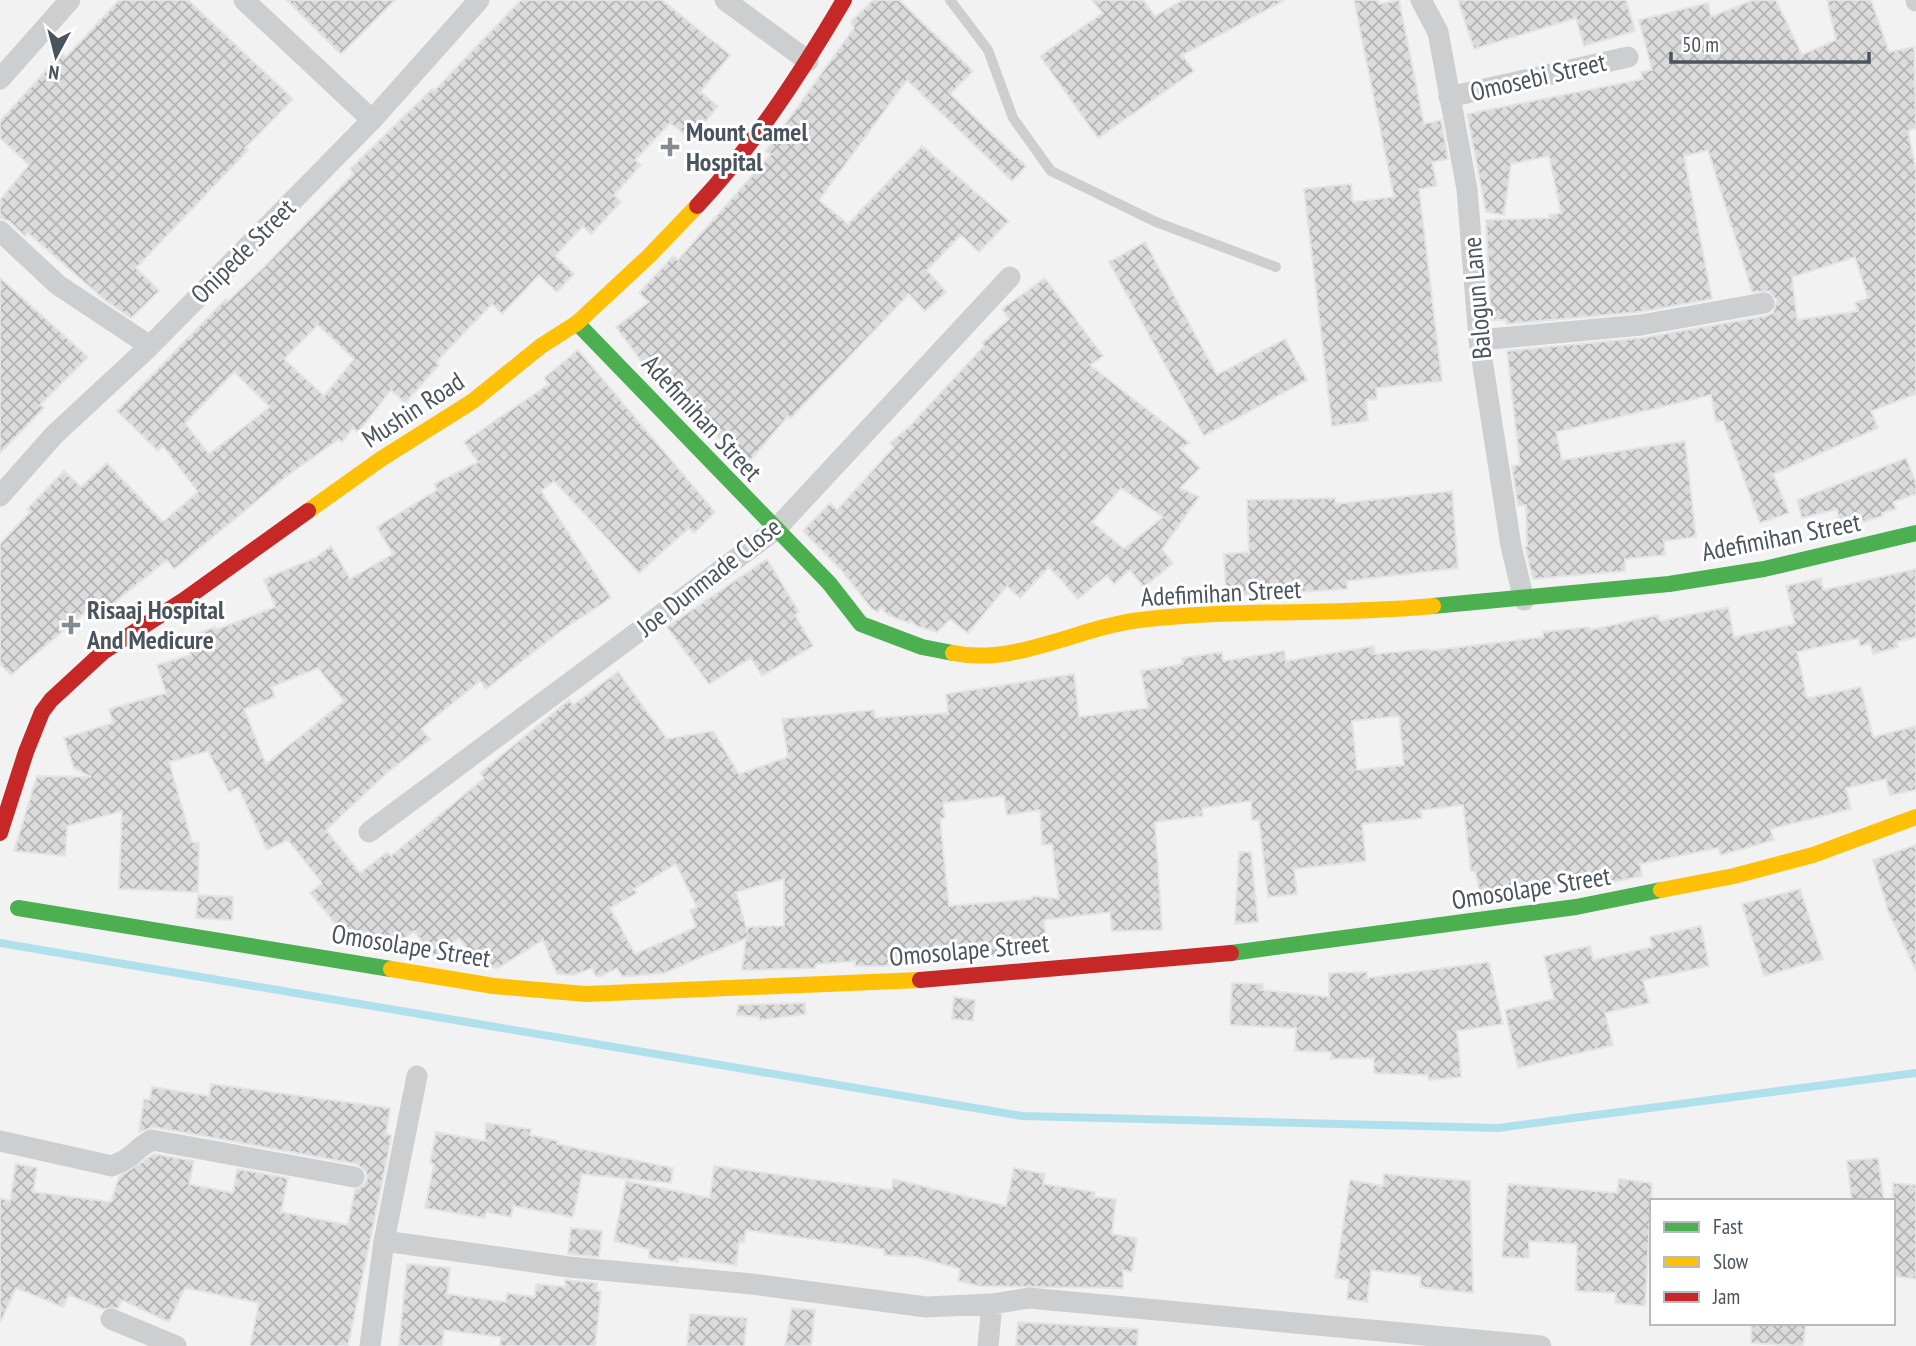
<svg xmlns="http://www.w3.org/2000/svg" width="1916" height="1346" font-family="'PT Sans Narrow',sans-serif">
  <defs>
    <pattern id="building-cross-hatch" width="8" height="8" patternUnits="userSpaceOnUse" patternTransform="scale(1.75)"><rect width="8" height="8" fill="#dbdbdc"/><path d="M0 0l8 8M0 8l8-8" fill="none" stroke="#b4b4b6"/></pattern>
  </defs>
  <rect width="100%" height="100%" fill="#f2f2f2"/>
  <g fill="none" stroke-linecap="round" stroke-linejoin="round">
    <path stroke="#afe0eb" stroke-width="8" d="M 0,943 L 1022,1116 L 1498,1128 L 1916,1073"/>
  </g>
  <path fill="url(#building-cross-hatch)" stroke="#e3e4e5" stroke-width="2" fill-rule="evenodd" d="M 119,0 L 188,0 L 293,99 L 245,148 L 248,150 L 136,268 L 159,291 L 131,318 L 105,300 L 28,233 L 25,236 L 9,221 L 0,218 L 0,200 L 29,165 L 0,138 L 0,121 L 62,53 L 66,57 Z
    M 287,0 L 395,0 L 341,54 Z
    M 521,0 L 662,0 L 730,55 L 700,92 L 718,106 L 691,139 L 670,123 L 635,160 L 641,165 L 614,195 L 621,202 L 591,234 L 583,226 L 555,256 L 574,274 L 557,292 L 539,275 L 502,314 L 492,304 L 436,362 L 439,365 L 405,403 L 391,390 L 358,432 L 353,428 L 342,442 L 339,439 L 288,475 L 174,569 L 167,560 L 91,621 L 84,613 L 11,675 L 0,664 L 0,544 L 30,512 L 27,509 L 64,471 L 81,487 L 107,463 L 163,522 L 198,492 L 163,446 L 158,451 L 117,411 L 226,299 L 228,301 L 265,266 L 354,173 L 350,169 L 432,89 L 434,91 ZM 318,325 L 354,359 L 324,396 L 284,359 ZM 234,372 L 270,407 L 209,454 L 185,423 Z
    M 873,0 L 899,0 L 973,71 L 950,94 L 1026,166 L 1012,181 L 907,80 L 819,200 L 848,224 L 922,146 L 1009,221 L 979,252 L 961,235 L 927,270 L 946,292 L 925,311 L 909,294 L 790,419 L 788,416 L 748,463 L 699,420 L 697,422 L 652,375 L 616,327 L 649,302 L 639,293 L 673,256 L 678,260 L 771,154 L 766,151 L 854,28 L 851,22 Z
    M 1092,0 L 1143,0 L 1155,16 L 1183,0 L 1285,0 L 1182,55 L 1194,71 L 1098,138 L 1040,56 L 1103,13 Z
    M 1354,0 L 1378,0 L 1379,4 L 1399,0 L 1424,124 L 1441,120 L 1448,159 L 1432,162 L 1437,186 L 1419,189 L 1442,381 L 1376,388 L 1377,399 L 1366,400 L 1368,421 L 1332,426 L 1304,189 L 1351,184 L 1353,202 L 1394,197 Z
    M 1458,0 L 1626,0 L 1635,31 L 1584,46 L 1576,18 L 1474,49 Z
    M 1753,0 L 1776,0 L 1802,55 L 1836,40 L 1827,0 L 1871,0 L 1889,52 L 1914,47 L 1916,128 L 1908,131 L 1916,171 L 1916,394 L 1871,411 L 1878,428 L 1773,474 L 1789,513 L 1760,523 L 1723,421 L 1716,422 L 1711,395 L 1556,432 L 1562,460 L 1685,441 L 1696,537 L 1664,541 L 1665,555 L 1625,559 L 1625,571 L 1533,579 L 1525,547 L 1527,546 L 1526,505 L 1518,506 L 1512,466 L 1520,465 L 1507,351 L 1642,338 L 1766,316 L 1773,313 L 1777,301 L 1769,291 L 1752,292 L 1708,150 L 1684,156 L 1712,299 L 1639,312 L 1506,324 L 1506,320 L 1491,320 L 1486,220 L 1550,218 L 1549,215 L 1561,213 L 1549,156 L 1511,164 L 1504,215 L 1486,212 L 1467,114 L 1643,79 L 1641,72 L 1652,70 L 1639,20 L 1708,3 L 1711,17 ZM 1855,257 L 1868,298 L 1855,303 L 1858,311 L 1797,320 L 1792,277 Z
    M 1145,242 L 1217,375 L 1285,339 L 1307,380 L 1204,436 L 1109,262 Z
    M 0,278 L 88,357 L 40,405 L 44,408 L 0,453 Z
    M 1045,278 L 1103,356 L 1090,365 L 1190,443 L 1180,448 L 1200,468 L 1180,488 L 1199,497 L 1162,549 L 1173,563 L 1144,587 L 1130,570 L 1114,584 L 1107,575 L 1078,599 L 1049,567 L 1020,598 L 1007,586 L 968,633 L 950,619 L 937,632 L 917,626 L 911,621 L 909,623 L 888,615 L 881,608 L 878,612 L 872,609 L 842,571 L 803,531 L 830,503 L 837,510 L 894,447 L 890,443 L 909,427 L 984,346 L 982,343 L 1009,319 L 1002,309 ZM 1121,488 L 1163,517 L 1124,549 L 1092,522 Z
    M 578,350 L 715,512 L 694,533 L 689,528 L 639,573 L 554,481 L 541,491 L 611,598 L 562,630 L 486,689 L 480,681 L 421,729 L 430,739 L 388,772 L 326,830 L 360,873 L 387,852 L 391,856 L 484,778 L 480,773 L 569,700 L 573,705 L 618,672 L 667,739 L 713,731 L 739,774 L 788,757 L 782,719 L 874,710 L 875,718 L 948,713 L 946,694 L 1074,674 L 1079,717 L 1148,708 L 1141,671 L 1183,664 L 1182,658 L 1222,652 L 1223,661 L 1284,651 L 1286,661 L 1374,646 L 1375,654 L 1428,649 L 1428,651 L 1543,637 L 1543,632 L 1589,627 L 1590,630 L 1658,615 L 1660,621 L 1728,607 L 1734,637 L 1795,624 L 1786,586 L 1821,578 L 1823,590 L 1916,569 L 1916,637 L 1897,642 L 1898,647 L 1873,654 L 1870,644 L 1860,646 L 1859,638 L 1797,652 L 1807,698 L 1861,687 L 1873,737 L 1916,726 L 1916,790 L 1890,795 L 1886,779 L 1846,788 L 1851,809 L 1770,829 L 1774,840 L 1721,855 L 1718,848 L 1640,864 L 1642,876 L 1583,888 L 1582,883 L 1538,887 L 1537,884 L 1480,894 L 1475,871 L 1471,871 L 1463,805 L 1421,810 L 1422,818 L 1362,824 L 1366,861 L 1294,869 L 1297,894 L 1268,897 L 1259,820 L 1252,820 L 1251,801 L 1202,808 L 1203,816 L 1155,822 L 1162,930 L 1112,931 L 1110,912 L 1044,920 L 1046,941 L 999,946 L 1000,955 L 884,966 L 855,966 L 855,961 L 816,964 L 815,968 L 742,970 L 746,938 L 664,973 L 631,976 L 622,976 L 617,968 L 601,976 L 596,976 L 592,968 L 574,975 L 557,974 L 543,940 L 498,968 L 481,966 L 459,938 L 435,957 L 414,931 L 388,951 L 384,947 L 375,949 L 365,935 L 352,944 L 310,893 L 322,883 L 288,840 L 267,850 L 238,787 L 229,792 L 208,751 L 169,762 L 192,842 L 199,843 L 198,892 L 119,889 L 122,811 L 67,826 L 65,856 L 14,851 L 37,776 L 91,777 L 74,768 L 64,738 L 113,723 L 109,709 L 166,693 L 157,665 L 191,655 L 185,638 L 215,627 L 216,630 L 275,607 L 264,579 L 315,558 L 331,546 L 350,579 L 393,554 L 377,527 L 437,490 L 434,484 L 478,462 L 464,442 L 549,384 L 544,378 ZM 318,668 L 344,701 L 266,764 L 244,709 L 275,697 L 271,687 ZM 1399,716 L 1404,765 L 1357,770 L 1352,721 ZM 1004,796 L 1007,815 L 1040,810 L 1042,845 L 1052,844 L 1059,899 L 1033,896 L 1032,899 L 949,906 L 940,819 L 945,818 L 943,803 ZM 676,864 L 697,907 L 690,910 L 696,927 L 635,954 L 610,908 L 637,893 L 634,889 ZM 784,879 L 784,926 L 748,927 L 747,931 L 736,892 Z
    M 1906,458 L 1916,483 L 1916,494 L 1893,502 L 1896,509 L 1882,513 L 1883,516 L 1863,522 L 1860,514 L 1839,519 L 1837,509 L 1802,518 L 1797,500 Z
    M 1452,491 L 1458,568 L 1347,581 L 1347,589 L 1226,596 L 1224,554 L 1249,552 L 1247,500 L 1335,498 L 1336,504 Z
    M 767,559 L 799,612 L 795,615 L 813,646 L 762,676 L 751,658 L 709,684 L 667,627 Z
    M 1916,845 L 1916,971 L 1888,911 L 1873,860 Z
    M 1239,852 L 1251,852 L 1258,922 L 1235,924 Z
    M 1800,889 L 1823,959 L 1764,976 L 1742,904 Z
    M 198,895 L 233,897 L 232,920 L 196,918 Z
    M 1701,926 L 1709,966 L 1643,980 L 1649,1003 L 1605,1013 L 1613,1045 L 1518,1068 L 1505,1010 L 1554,999 L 1544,956 L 1590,946 L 1593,960 L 1652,947 L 1650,937 Z
    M 1489,962 L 1503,1024 L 1457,1031 L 1461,1077 L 1429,1080 L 1428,1075 L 1374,1073 L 1374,1058 L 1331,1059 L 1331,1052 L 1295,1051 L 1296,1028 L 1230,1025 L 1232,983 L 1263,984 L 1263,990 L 1329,997 L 1329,973 L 1367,972 L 1367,978 Z
    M 954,997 L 975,1000 L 973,1021 L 952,1019 Z
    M 805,1003 L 806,1014 L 760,1020 L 759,1017 L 737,1015 L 738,1005 Z
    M 211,1084 L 390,1108 L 386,1134 L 391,1135 L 388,1154 L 348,1346 L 250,1346 L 259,1303 L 185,1288 L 169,1322 L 122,1300 L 118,1308 L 103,1309 L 69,1295 L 63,1307 L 16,1288 L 0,1323 L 0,1198 L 10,1201 L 16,1164 L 37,1168 L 33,1192 L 111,1202 L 119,1177 L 154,1154 L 194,1161 L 189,1184 L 233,1193 L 237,1169 L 288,1178 L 281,1212 L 348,1225 L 355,1190 L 363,1186 L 367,1179 L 366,1172 L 357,1164 L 154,1127 L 139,1132 L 144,1099 L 150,1100 L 152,1087 L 209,1096 Z
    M 486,1123 L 531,1129 L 530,1135 L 558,1141 L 557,1144 L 673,1168 L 671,1183 L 582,1174 L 573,1217 L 513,1206 L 511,1217 L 486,1212 L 485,1218 L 425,1208 L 434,1164 L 430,1163 L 436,1132 L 485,1141 Z
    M 1878,1158 L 1884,1201 L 1852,1201 L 1847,1161 Z
    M 714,1166 L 892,1190 L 893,1179 L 1006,1206 L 1014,1168 L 1045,1174 L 1043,1184 L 1095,1192 L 1094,1197 L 1116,1199 L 1112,1234 L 1137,1238 L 1132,1272 L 1123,1270 L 1123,1288 L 980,1286 L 958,1281 L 960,1269 L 917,1257 L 884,1255 L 884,1249 L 746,1230 L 744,1242 L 739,1242 L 736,1265 L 678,1257 L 678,1262 L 649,1258 L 649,1249 L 614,1241 L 626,1181 L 710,1198 Z
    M 1384,1174 L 1470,1181 L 1473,1293 L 1420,1287 L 1421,1276 L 1371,1270 L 1367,1302 L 1347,1299 L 1349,1280 L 1335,1278 L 1350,1180 L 1383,1186 Z
    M 1619,1179 L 1652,1183 L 1645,1306 L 1615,1303 L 1616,1293 L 1576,1291 L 1577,1244 L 1529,1241 L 1529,1258 L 1502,1257 L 1508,1184 L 1617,1193 Z
    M 1893,1183 L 1916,1185 L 1916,1279 L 1893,1276 Z
    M 571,1228 L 602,1231 L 599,1257 L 568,1254 Z
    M 407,1264 L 450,1268 L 447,1294 L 506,1302 L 507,1293 L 535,1297 L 536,1284 L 565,1287 L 565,1280 L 597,1283 L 596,1291 L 601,1291 L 595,1346 L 500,1346 L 501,1337 L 444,1330 L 442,1346 L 399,1346 Z
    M 792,1308 L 815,1310 L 811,1346 L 785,1346 Z
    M 690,1314 L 747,1318 L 744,1346 L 687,1346 Z
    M 1018,1322 L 1138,1329 L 1137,1346 L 1016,1346 Z
    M 1752,1323 L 1806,1323 L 1803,1346 L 1751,1343 Z"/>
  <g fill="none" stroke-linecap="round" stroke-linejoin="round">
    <path stroke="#ccced0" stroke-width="10" d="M 950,0 L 988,50 L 1013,118 L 1051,171 L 1156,222 L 1276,267"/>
    <path stroke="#ccced0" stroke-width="21" d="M 244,0 L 372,120
      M 725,0 L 808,61
      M 1421,0 L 1438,32 L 1467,189 L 1479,340 L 1511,546 L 1524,600
      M 1916,0 L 1916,1
      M 0,79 L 70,0
      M 1449,97 L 1628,57
      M 0,231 L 58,285 L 150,346
      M 1479,340 L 1641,325 L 1764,303
      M 0,496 L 54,435 L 150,346 L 372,120 L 479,0
      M 369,832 L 775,530 L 1010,277
      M 0,1141 L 112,1166 C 134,1158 134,1149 152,1140 L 354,1177
      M 384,1241 L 569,1267 L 752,1284 L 926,1307 L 992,1304 L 1029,1298 L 1541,1346
      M 111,1319 L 176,1346
      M 370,1346 L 384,1241 L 417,1076
      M 988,1346 L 992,1304"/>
    <path stroke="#4caf50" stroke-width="16" d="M 577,323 L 829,583 L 861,624 L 922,647 L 953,653
      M 1433,606 L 1669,584 L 1764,569 L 1916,533
      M 18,908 L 391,969
      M 1231,953 L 1576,907 L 1661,890"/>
    <path stroke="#ffc107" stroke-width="16" d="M 308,511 L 381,459 L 473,401 L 541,346 L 577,323 L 649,256 L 697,206
      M 953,653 C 1015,666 1079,627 1140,620 C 1237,608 1335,616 1433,606
      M 1661,890 L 1734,876 L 1813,855 L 1916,817
      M 391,969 L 494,986 L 586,994 L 920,980"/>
    <path stroke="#c62828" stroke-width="16" d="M 697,206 C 755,144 801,73 844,0
      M 0,833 L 26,752 L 42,712 L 51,700 L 103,652 L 184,600 L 308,511
      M 920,980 L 1231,953"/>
  </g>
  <g fill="#858b92" stroke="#fff" stroke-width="2.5">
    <path d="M666.5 136.5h7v7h7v7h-7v7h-7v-7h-7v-7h7z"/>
    <path d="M67.5 614.5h7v7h7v7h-7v7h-7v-7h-7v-7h7z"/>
  </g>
  <g text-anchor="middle" stroke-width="6" stroke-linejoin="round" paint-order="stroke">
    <g font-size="26" fill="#4a545e" stroke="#fff">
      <text transform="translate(1538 77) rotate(-13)" y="9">Omosebi Street</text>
      <text transform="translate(243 251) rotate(-45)" y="9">Onipede Street</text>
      <text transform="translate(1477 298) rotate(-95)" y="9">Balogun Lane</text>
      <text transform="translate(413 410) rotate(-33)" y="9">Mushin Road</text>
      <text transform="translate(702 418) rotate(47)" y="9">Adefimihan Street</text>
      <text transform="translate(1781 537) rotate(-11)" y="9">Adefimihan Street</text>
      <text transform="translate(709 577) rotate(-38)" y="9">Joe Dunmade Close</text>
      <text transform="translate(1221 593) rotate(-3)" y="9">Adefimihan Street</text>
      <text transform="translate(1531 888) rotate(-9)" y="9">Omosolape Street</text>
      <text transform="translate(411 946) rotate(9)" y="9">Omosolape Street</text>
      <text transform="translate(969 950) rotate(-5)" y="9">Omosolape Street</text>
    </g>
    <g font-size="26" font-weight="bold" fill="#4a545e" stroke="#fff" text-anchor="start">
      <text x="686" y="141">Mount Camel<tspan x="686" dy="30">Hospital</tspan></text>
      <text x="87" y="619">Risaaj Hospital<tspan x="87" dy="30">And Medicure</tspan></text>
    </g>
  </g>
  <rect x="1650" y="1199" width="245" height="126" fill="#ffffff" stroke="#b7bbbf" stroke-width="2"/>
  <rect x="1664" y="1222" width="35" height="10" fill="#4caf50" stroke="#b7bbbf" stroke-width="2"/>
  <text x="1713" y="1234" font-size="21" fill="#4a545e">Fast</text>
  <rect x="1664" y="1257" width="35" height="10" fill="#ffc107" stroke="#b7bbbf" stroke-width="2"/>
  <text x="1713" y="1269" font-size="21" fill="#4a545e">Slow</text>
  <rect x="1664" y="1292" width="35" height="10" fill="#c62828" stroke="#b7bbbf" stroke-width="2"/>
  <text x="1713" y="1304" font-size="21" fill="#4a545e">Jam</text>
  <g transform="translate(56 56) rotate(187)" stroke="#ffffff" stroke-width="5" paint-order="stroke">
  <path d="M0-5L12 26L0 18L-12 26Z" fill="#4a545e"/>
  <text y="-10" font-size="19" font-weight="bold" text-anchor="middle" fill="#4a545e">N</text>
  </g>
  <path d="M1671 52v10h198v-10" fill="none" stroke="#4a545e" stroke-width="3.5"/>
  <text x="1682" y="52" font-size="21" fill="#4a545e" stroke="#ffffff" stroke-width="5" paint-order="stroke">50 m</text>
</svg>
